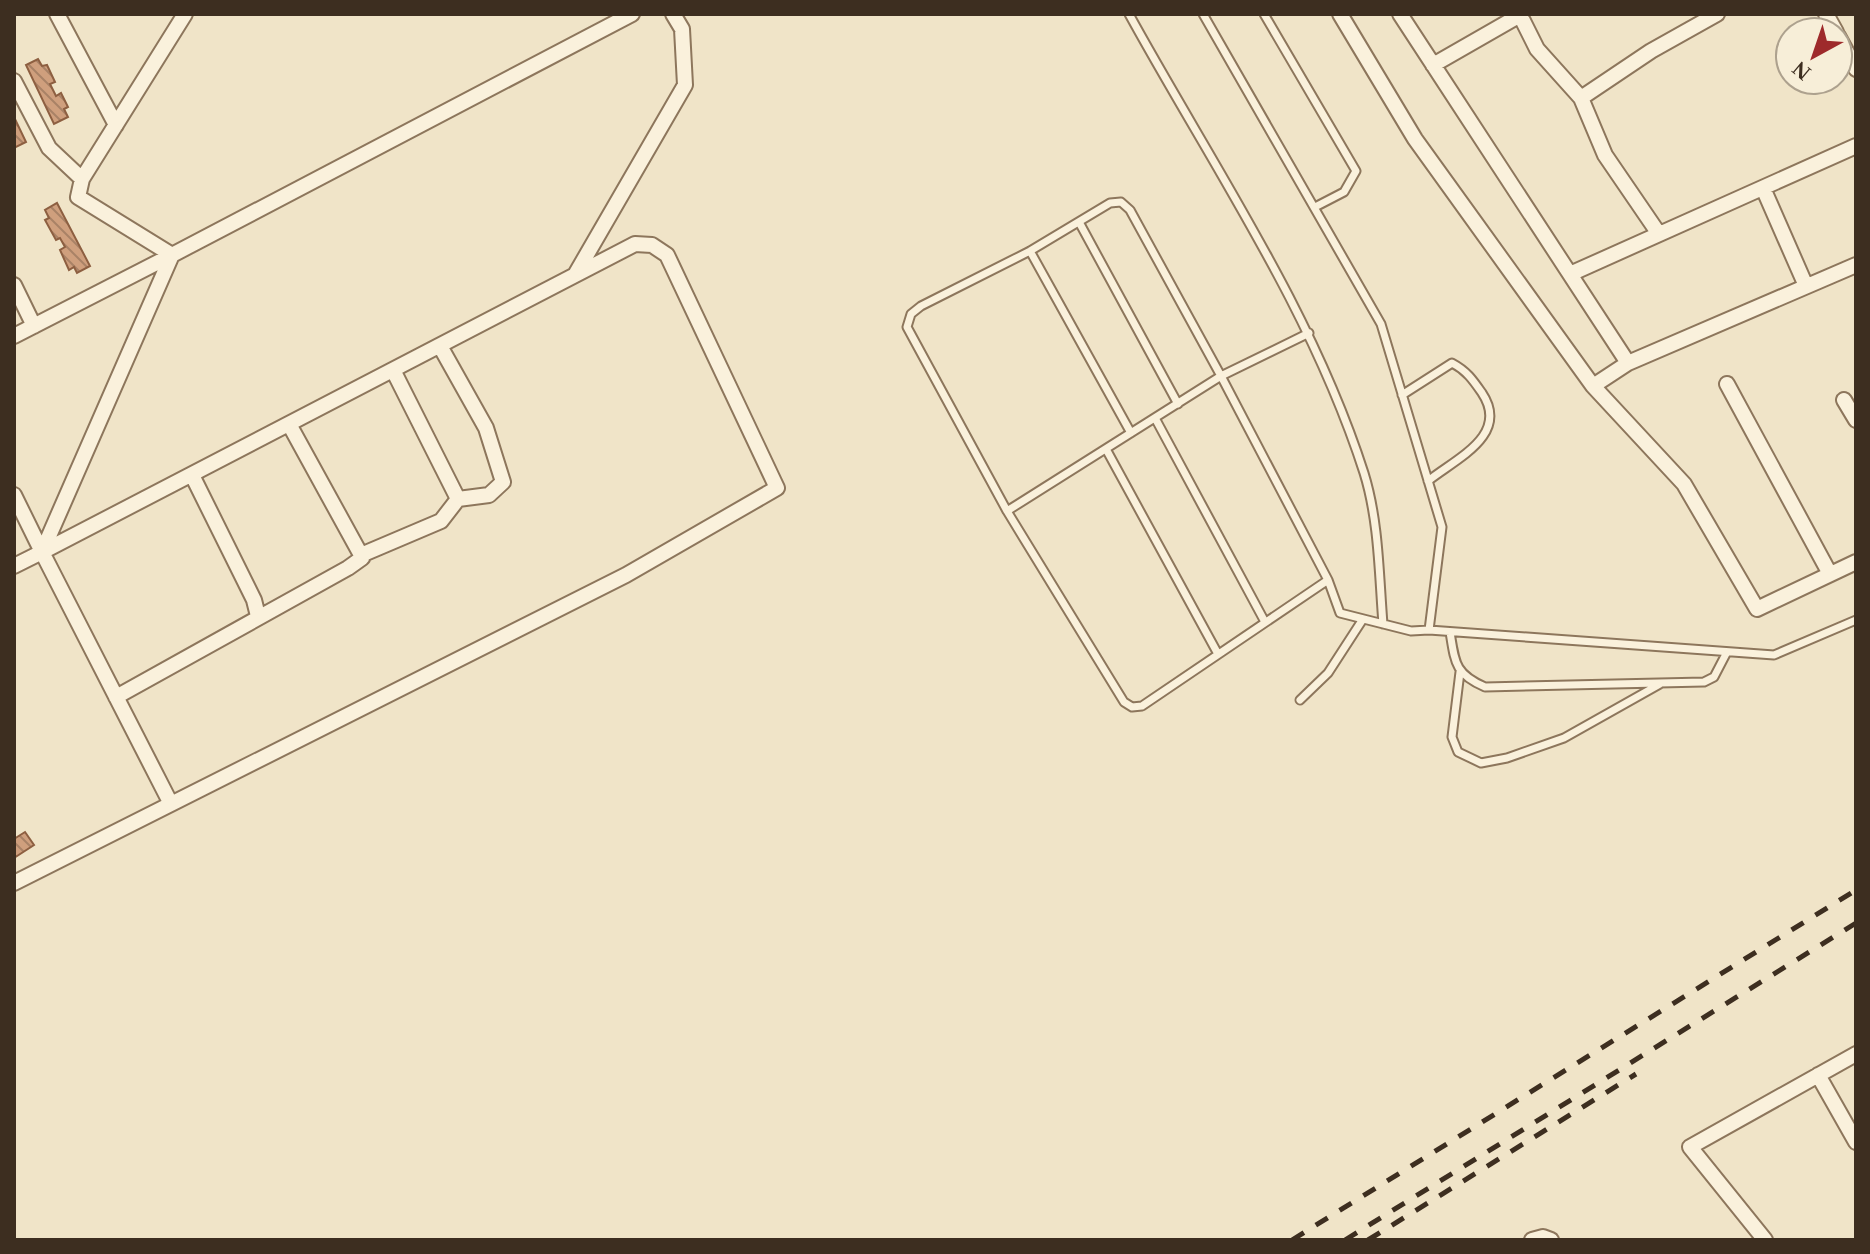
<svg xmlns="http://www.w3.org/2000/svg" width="1870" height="1254" font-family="Georgia,serif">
  <defs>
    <pattern id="building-back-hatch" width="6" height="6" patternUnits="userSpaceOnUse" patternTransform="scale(2)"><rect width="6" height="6" fill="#cf9f7d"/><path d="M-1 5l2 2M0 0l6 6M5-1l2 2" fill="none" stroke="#a98266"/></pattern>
  </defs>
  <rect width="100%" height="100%" fill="#f0e4c8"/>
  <path fill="url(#building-back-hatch)" stroke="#8d5f41" stroke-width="2" d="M 38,59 L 42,66 L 47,65 L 55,82 L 50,84 L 56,96 L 61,93 L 68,107 L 64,109 L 68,117 L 54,124 L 26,65 Z
    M 14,117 L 26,142 L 14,148 Z
    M 57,203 L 90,266 L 77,273 L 74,267 L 69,270 L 60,250 L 65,247 L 60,238 L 56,240 L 45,220 L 49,218 L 45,210 Z
    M 25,832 L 34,845 L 14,858 L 14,839 Z"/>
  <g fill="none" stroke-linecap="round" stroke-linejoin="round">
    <defs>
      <path id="service" d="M 1129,14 C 1212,165 1311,308 1364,473 C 1379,521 1379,575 1383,624
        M 1203,14 L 1381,324 L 1442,527 L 1429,630 L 1774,655 L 1856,620
        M 1264,14 L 1356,171 L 1344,192 L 1315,207
        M 1079,222 L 1178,404
        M 1030,251 L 1131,433
        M 1402,395 L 1452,363 C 1467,371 1473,380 1482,393 C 1510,435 1457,458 1428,481
        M 1155,418 L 1265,622
        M 1106,449 L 1218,654
        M 1007,511 L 1221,376 L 1309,333
        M 1328,580 L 1142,706 L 1132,707 L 1124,702 L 1007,511 L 907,327 L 911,314 L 921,306 L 1030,251 L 1110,203 L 1121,202 L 1130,210 L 1221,376 L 1328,580 L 1340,613 L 1411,631 L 1429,630
        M 1450,632 C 1455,663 1455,674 1485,687 L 1704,682 L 1714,677 L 1727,652
        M 1460,672 L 1452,737 L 1458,752 L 1481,763 L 1507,758 L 1564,738 L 1660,684
        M 1300,700 L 1328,673 L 1363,619"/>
      <path id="minor" d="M 57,14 L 116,125
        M 185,14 L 82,179 L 78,197 L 172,255 L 632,14
        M 1340,14 L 1415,139 L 1593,386
        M 1400,14 L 1628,363
        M 1826,14 L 1836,32
        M 1520,15 L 1537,49 L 1581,98 L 1651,51 L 1717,14
        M 1838,36 L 1856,69
        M 1433,65 L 1522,14
        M 14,81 L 49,148 L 82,179
        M 1581,98 L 1605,155 L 1659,234
        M 1763,188 L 1806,286
        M 1856,265 L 1628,363 L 1593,386 L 1684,484 L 1757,609 L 1856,562
        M 1570,274 L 1856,146
        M 575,275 L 685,85 L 682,29 L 673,14
        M 14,285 L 34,326
        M 14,336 L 172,255 L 42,552 L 635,244 L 652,245 L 667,255 L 777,488 L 626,575 L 14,883
        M 393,370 L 458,499
        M 1727,384 L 1830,574
        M 1844,400 L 1856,420
        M 289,424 L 361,555
        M 192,475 L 254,600 L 258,616
        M 14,495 L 42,552 L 14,566
        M 42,552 L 171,804
        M 116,697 L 348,568 L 362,558 L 361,555 L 441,521 L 458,499 L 489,495 L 503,482 L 486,428 L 440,346
        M 1818,1075 L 1856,1142
        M 1532,1240 L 1543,1237 L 1551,1240
        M 1765,1240 L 1690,1147 L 1856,1054"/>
    </defs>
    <use href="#service" stroke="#8d765c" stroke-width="11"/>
    <use href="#minor" stroke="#8d765c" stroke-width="18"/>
    <use href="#service" stroke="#faf1dc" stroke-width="7"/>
    <use href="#minor" stroke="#faf1dc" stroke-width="14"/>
    <path stroke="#3d2e20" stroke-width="5" stroke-dasharray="14 14" stroke-linecap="butt" d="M 1292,1240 L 1856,890
      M 1345,1240 L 1856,923
      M 1368,1240 L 1636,1074"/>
  </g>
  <rect width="1870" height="1254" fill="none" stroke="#3d2e20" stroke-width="32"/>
  <g transform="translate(1814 56) rotate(220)"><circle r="38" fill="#f7eed8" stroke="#ada18e" stroke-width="2"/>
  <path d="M0-6L14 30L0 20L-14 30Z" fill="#9e2a2b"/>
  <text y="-12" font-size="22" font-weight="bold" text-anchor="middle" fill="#3d2e20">N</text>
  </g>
</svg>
